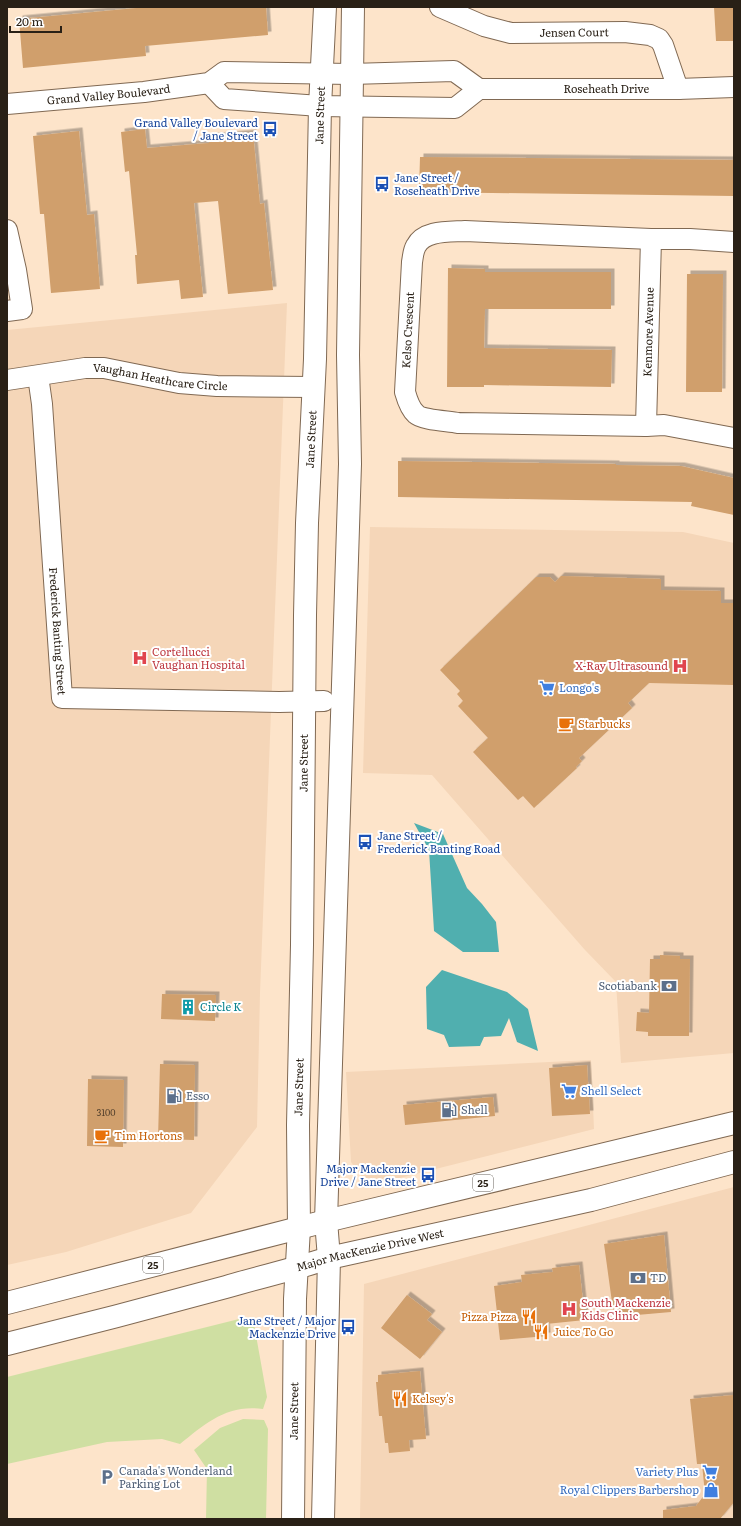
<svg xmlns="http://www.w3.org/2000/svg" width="741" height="1526" font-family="Literata,serif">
  <defs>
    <filter id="shadow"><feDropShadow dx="3.5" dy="-3.5" stdDeviation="0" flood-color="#0004"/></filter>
  </defs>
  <rect width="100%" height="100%" fill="#fde4ca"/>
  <path fill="#f5d6b8" d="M 287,303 L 260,993 L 257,1127 L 191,1213 L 66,1252 L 7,1265 L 7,330 Z
    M 370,527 L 683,532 L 734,543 L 734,1053 L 621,1063 L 616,982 L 585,950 L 432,775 L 363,773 Z
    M 591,1060 L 594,1129 L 384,1182 L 362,1177 L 351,1162 L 346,1072 Z
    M 734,1187 L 734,1519 L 360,1519 L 364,1284 Z"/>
  <path fill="#cfdfa2" d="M 243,1318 L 254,1324 L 267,1397 L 263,1409 C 227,1404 206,1423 180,1444 L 162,1439 L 107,1442 L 7,1464 L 7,1377 Z
    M 243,1419 L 264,1420 L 268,1429 L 266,1519 L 206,1519 L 207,1469 L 194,1450 L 220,1428 Z"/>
  <path fill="#50afaf" d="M 414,823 L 443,834 L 467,888 L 482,904 L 496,922 L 499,952 L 463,952 L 434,931 L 429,850 Z
    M 442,970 L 507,992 L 528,1009 L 538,1051 L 517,1042 L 509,1018 L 501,1036 L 484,1037 L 480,1046 L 449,1047 L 444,1035 L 427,1029 L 426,987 Z"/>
  <path fill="#d09f6c" filter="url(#shadow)" d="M 147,7 L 266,7 L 268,35 L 145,46 L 146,56 L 23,68 L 19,19 Z
    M 714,7 L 734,7 L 734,41 L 716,41 Z
    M 145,129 L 147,148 L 209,143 L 209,137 L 253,133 L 260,204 L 264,203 L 273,290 L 228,294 L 218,201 L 194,203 L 203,297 L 181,299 L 179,280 L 137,284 L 135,255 L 137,255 L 129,171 L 125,172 L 121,132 Z
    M 79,131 L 87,215 L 94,214 L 100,289 L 51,293 L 44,214 L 40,214 L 33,136 Z
    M 420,157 L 734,160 L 734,196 L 419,192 Z
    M 448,268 L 485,269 L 485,272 L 611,272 L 611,309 L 485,309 L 484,348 L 612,350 L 611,387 L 484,385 L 484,387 L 447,387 Z
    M 687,274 L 723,274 L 722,392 L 686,392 Z
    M 398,461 L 616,464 L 616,465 L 681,466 L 734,478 L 734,515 L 691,506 L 692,502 L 398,497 Z
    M 561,576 L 661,579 L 661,590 L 721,591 L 721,603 L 734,603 L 734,685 L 649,683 L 628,703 L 632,708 L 579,758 L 582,761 L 576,767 L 577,768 L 534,808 L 523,796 L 518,800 L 473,752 L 488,738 L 458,706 L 463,701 L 457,694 L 460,691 L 440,670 L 536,577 L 550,577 L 555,582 Z
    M 660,955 L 680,956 L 680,959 L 690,959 L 689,1036 L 648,1036 L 648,1032 L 636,1031 L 637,1012 L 649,1013 L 650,959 L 660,959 Z
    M 162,994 L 216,995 L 215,1021 L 161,1019 Z
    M 160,1064 L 195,1065 L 194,1140 L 158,1139 Z
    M 587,1065 L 590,1114 L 552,1116 L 549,1068 Z
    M 88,1079 L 124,1080 L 123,1147 L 87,1146 Z
    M 493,1097 L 495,1116 L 405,1125 L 403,1105 Z
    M 664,1235 L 671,1312 L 614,1317 L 604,1244 Z
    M 579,1265 L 585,1320 L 546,1324 L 547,1336 L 500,1340 L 494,1286 L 522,1282 L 521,1275 L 553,1272 L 552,1268 Z
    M 407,1295 L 432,1314 L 427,1320 L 442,1332 L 420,1359 L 381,1328 Z
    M 420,1371 L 426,1439 L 409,1440 L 410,1451 L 389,1453 L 388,1443 L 385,1443 L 382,1416 L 379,1416 L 376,1382 L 378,1382 L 378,1375 Z
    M 734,1395 L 734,1502 L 720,1519 L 663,1519 L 663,1510 L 696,1506 L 705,1494 L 702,1464 L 697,1464 L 690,1399 Z"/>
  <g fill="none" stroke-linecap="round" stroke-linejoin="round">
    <defs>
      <g id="minor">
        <path id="s1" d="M 440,7 L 484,26 L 511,33 L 625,32 L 650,35 L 659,39 L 663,45 L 678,89"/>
        <path d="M 209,83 L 224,99 L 320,106 L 455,108 L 479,89"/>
        <path id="s2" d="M 7,104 L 144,92 L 209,83 L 224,72 L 351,74 L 454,71 L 479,89 L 678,89 L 734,87"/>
        <path d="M 7,230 L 16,270 L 22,309 L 7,311"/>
        <path d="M 734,242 L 690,239 L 651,239 L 465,231 C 449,232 424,230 416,246 C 413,251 413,257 412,262 L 405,392 C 407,399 410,409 416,414 C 422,420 448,421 458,423 L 646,426 L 664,425 L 734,438"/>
        <path id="s3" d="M 38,376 L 42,404 L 62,698 L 279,702 L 324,701"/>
        <path id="s4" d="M 7,380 L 85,368 L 104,368 L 179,383 L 217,386 L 313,387"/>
        <path id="s5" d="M 646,426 L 651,239"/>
      </g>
      <g id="major">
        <path d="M 7,1303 L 326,1221 L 734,1123"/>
        <path id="s6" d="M 7,1344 C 80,1326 153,1307 226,1287 C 260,1277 295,1269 329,1258 L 591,1200 L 734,1162"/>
        <path id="s7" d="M 293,1519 L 295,1299 L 299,1228 L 298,1125 L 302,945 L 305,615 L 307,523 L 315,359 L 320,106 L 325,7"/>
        <path d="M 323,1519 L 329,1258 L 326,1221 L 350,464 L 348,355 L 353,7"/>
      </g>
    </defs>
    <use href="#minor" stroke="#806953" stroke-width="22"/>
    <use href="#major" stroke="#806953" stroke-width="24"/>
    <use href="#minor" stroke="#fff" stroke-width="20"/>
    <use href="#major" stroke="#fff" stroke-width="22"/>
  </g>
  <defs>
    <symbol id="bus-bare" viewBox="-9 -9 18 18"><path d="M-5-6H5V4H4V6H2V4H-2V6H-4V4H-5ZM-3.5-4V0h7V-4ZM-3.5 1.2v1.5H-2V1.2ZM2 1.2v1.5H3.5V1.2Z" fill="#1a4fb4" stroke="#fff" stroke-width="2.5" paint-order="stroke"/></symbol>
    <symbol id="hospital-bare" viewBox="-9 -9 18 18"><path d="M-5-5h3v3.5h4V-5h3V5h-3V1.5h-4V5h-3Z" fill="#e0444e" stroke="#fff" stroke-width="2.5" paint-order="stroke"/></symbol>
    <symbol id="supermarket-bare" viewBox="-9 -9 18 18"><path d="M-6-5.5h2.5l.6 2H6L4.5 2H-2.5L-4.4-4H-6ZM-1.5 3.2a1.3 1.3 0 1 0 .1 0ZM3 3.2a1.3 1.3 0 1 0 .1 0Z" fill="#3f7fe0" stroke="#fff" stroke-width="2.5" paint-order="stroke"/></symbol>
    <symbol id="cafe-bare" viewBox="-9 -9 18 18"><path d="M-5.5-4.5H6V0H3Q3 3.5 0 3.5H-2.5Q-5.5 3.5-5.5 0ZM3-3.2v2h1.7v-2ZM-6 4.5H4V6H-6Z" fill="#e8710a" stroke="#fff" stroke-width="2.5" paint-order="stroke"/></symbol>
    <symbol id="bank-bare" viewBox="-9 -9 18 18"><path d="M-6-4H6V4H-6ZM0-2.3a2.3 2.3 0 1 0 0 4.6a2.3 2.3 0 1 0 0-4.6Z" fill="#5c6f8a" stroke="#fff" stroke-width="2.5" paint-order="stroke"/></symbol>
    <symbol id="building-bare" viewBox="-9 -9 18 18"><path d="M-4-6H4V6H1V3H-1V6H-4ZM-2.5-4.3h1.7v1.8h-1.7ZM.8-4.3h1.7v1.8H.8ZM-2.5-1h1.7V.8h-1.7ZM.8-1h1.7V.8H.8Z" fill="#0f9aa8" stroke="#fff" stroke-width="2.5" paint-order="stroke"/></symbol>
    <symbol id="fuel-bare" viewBox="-9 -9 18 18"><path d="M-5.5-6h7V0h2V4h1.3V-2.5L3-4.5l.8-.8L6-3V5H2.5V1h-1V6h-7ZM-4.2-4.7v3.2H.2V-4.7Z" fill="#5c6f8a" stroke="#fff" stroke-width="2.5" paint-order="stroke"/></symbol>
    <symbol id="restaurant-bare" viewBox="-9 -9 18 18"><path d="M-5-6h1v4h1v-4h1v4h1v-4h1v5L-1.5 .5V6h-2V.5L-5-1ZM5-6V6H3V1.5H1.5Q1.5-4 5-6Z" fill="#e8710a" stroke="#fff" stroke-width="2.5" paint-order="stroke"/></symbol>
    <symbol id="parking-bare" viewBox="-9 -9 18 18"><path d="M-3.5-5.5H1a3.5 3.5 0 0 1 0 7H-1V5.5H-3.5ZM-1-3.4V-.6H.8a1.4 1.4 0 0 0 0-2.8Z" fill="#5c6f8a" stroke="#fff" stroke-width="2.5" paint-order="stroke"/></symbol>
    <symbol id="shop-bare" viewBox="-9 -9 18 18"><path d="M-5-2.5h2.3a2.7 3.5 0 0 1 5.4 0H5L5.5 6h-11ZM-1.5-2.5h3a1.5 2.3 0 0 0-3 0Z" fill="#3f7fe0" stroke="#fff" stroke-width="2.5" paint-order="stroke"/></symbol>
  </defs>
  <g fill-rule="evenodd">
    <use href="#bus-bare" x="259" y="118" width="22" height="22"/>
    <use href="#bus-bare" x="371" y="173" width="22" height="22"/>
    <use href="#hospital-bare" x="129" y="647" width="22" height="22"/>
    <use href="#hospital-bare" x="669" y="655" width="22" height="22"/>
    <use href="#supermarket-bare" x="536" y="677" width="22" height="22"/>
    <use href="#cafe-bare" x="555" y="713" width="22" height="22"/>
    <use href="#bus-bare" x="354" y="831" width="22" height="22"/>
    <use href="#bank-bare" x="658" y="975" width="22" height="22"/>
    <use href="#building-bare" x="177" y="996" width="22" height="22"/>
    <use href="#supermarket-bare" x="558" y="1080" width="22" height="22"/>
    <use href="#fuel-bare" x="163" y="1085" width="22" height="22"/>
    <use href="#fuel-bare" x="438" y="1099" width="22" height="22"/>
    <use href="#cafe-bare" x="91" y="1125" width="22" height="22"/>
    <use href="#bus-bare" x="417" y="1164" width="22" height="22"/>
    <use href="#bank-bare" x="627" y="1267" width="22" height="22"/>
    <use href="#hospital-bare" x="558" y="1298" width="22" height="22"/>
    <use href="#restaurant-bare" x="518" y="1306" width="22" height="22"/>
    <use href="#bus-bare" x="337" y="1316" width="22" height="22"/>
    <use href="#restaurant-bare" x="530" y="1321" width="22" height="22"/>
    <use href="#restaurant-bare" x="389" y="1388" width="22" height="22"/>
    <use href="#supermarket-bare" x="699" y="1461" width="22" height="22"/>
    <use href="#parking-bare" x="96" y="1466" width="22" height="22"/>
    <use href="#shop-bare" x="700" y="1479" width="22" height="22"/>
  </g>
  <g text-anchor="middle" stroke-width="4" stroke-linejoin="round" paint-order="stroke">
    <g font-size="9" fill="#53402c">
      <text x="106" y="1116">3100</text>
    </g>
    <g fill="#fff" stroke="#69635c" stroke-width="1">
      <rect x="473" y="1175" width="20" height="16" rx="3"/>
      <rect x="143" y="1257" width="20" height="16" rx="3"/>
    </g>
    <g font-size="10" font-weight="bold" fill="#292016">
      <text x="483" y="1187">25</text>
      <text x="153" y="1269">25</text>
    </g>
    <g font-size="11" fill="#292016" stroke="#fff">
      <text dy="4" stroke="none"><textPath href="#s1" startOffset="139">Jensen Court</textPath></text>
      <text dy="4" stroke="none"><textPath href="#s2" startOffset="610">Roseheath Drive</textPath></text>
      <text dy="4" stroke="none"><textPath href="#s2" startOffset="102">Grand Valley Boulevard</textPath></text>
      <text dy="4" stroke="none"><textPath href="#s7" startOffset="1404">Jane Street</textPath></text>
      <text transform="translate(408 330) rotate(-87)" y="4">Kelso Crescent</text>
      <text dy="4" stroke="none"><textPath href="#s5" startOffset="94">Kenmore Avenue</textPath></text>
      <text dy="4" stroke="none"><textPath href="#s4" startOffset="155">Vaughan Heathcare Circle</textPath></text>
      <text dy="4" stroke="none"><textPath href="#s7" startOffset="1080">Jane Street</textPath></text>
      <text dy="4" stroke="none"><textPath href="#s3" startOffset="256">Frederick Banting Street</textPath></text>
      <text dy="4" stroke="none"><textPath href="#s7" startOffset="756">Jane Street</textPath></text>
      <text dy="4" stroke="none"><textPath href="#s7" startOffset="432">Jane Street</textPath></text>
      <text dy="4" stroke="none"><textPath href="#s6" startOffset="375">Major MacKenzie Drive West</textPath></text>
      <text dy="4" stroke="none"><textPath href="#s7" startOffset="108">Jane Street</textPath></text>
    </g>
    <g font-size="11" fill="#164399" stroke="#fff" text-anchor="end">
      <text x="258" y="127">Grand Valley Boulevard<tspan x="258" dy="13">/ Jane Street</tspan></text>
      <text x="394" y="182" text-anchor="start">Jane Street /<tspan x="394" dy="13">Roseheath Drive</tspan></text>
      <text x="377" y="840" text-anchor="start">Jane Street /<tspan x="377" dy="13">Frederick Banting Road</tspan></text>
      <text x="416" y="1173">Major Mackenzie<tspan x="416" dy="13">Drive / Jane Street</tspan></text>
      <text x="336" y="1325">Jane Street / Major<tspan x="336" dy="13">Mackenzie Drive</tspan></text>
    </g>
    <g font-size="11" fill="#be3a42" stroke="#fff" text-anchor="start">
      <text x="152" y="656">Cortellucci<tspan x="152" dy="13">Vaughan Hospital</tspan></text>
      <text x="668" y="670" text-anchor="end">X-Ray Ultrasound</text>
      <text x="581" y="1307">South Mackenzie<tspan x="581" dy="13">Kids Clinic</tspan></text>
    </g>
    <g font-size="11" fill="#366cbe" stroke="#fff" text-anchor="start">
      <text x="559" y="692">Longo's</text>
      <text x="581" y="1095">Shell Select</text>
      <text x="698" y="1476" text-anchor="end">Variety Plus</text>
      <text x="699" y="1494" text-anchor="end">Royal Clippers Barbershop</text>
    </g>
    <g font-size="11" fill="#c56008" stroke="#fff" text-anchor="start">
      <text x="578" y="728">Starbucks</text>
      <text x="114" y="1140">Tim Hortons</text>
      <text x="517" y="1321" text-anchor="end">Pizza Pizza</text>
      <text x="553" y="1336">Juice To Go</text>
      <text x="412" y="1403">Kelsey's</text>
    </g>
    <g font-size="11" fill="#4e5e75" stroke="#fff" text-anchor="start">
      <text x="657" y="990" text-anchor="end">Scotiabank</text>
      <text x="186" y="1100">Esso</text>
      <text x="461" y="1114">Shell</text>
      <text x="650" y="1282">TD</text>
      <text x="119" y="1475">Canada's Wonderland<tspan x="119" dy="13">Parking Lot</tspan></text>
    </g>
    <g font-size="11" fill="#0d838f" stroke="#fff" text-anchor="start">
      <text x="200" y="1011">Circle K</text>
    </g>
  </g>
  <rect width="741" height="1526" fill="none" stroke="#292016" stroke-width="16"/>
  <path d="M10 26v6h51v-6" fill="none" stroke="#292016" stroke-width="2"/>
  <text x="16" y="26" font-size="12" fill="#292016" stroke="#ffffff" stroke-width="3" paint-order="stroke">20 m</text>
</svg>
